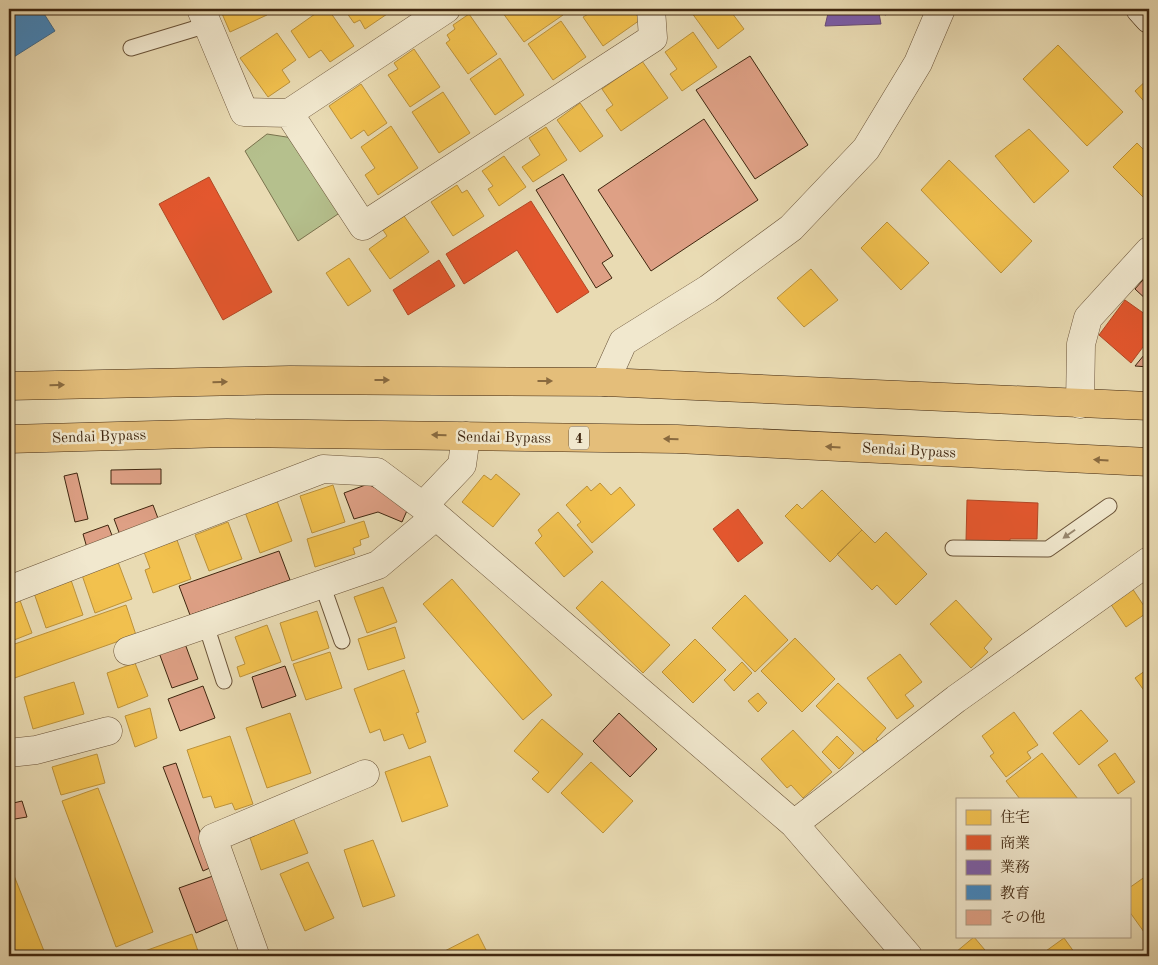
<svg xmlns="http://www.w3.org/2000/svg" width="1158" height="965" font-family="'Old Standard TT','Noto Serif JP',serif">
  <rect width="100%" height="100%" fill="#e9dbb3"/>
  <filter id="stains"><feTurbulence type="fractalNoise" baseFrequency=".004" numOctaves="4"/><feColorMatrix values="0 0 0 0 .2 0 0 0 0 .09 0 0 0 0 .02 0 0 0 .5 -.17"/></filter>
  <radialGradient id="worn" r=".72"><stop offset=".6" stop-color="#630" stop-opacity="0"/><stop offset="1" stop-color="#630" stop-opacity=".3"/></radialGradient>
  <path fill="#b5c08d" stroke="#7a734e" d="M 267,134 L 293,138 L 341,212 L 298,241 L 245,151 Z"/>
  <path fill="#f2c14e" stroke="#bc923b" d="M 220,9 L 264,9 L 267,15 L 230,32 Z
    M 322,9 L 328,9 L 354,46 L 330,62 L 321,50 L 309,58 L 291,31 Z
    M 344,9 L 391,9 L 393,10 L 365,29 L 360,20 L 354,23 Z
    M 500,9 L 559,9 L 563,15 L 524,42 Z
    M 590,9 L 633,9 L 640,20 L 603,46 L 583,17 L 592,12 Z
    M 689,9 L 729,9 L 744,29 L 718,49 Z
    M 469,14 L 497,54 L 468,74 L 446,43 L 450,40 L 447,35 L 455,29 L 453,25 Z
    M 561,21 L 586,57 L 553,80 L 528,44 Z
    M 693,32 L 717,67 L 682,91 L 670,74 L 677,69 L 665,52 Z
    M 277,33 L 296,60 L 282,70 L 290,82 L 268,97 L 240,58 Z
    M 1058,45 L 1123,112 L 1087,146 L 1023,79 Z
    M 414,49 L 440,87 L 410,107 L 388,75 L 398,69 L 394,63 Z
    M 500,58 L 524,95 L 495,115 L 470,79 Z
    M 642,61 L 668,98 L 621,131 L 606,110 L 613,105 L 602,89 Z
    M 1149,78 L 1149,107 L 1135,91 Z
    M 361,84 L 387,123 L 368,136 L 364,130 L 351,139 L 329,106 Z
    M 443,92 L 470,133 L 439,153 L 412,112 Z
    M 580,103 L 603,136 L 580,152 L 557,120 Z
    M 391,126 L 418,168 L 378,195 L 365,175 L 375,168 L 361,147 Z
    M 546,127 L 567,160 L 533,182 L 522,167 L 540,155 L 529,138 Z
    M 1029,129 L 1069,171 L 1034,203 L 995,156 Z
    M 1137,143 L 1149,155 L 1149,203 L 1113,167 Z
    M 504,156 L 526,187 L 499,206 L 488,189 L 493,186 L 482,171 Z
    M 949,160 L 1032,241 L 1001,273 L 921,190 Z
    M 457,185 L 462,193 L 467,190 L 484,216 L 453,236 L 431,202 Z
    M 404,216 L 429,252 L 390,279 L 369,249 L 387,236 L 383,230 Z
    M 887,222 L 929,263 L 901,290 L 861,248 Z
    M 349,258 L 371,291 L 348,306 L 326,273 Z
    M 811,269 L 838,300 L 804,327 L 777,298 Z
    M 496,474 L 520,494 L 493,527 L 462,502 L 484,475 L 491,480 Z
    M 600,483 L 611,495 L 620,487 L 635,505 L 592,543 L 577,525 L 581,522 L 566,505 L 587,486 L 591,491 Z
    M 333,485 L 345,522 L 312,533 L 300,496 Z
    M 822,490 L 862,530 L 830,562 L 785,516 L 797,504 L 802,509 Z
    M 277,501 L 292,541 L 260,553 L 245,512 Z
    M 558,512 L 593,552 L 564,577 L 535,543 L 542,536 L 538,530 Z
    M 364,521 L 369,537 L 360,540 L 361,545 L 353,548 L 355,554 L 315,567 L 307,539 Z
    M 228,522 L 242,559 L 209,571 L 195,535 Z
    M 862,530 L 875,543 L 886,532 L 927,574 L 896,605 L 877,585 L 872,590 L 837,554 Z
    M 177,540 L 191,579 L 153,593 L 145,570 L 150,568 L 144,552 Z
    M 118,562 L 132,599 L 95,613 L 82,575 Z
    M 452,579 L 552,695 L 523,720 L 423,604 Z
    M 71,580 L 83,615 L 46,628 L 34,593 Z
    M 602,581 L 670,645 L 643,673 L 576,608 Z
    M 383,587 L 397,622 L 367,633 L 354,597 Z
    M 1132,588 L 1148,612 L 1126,627 L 1110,603 Z
    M 18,595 L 32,633 L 9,642 L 9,599 Z
    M 745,595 L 788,640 L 755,672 L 712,628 Z
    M 956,600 L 992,639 L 984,648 L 988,652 L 971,668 L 930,624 Z
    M 126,605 L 136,635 L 9,680 L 9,646 Z
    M 317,611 L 329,648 L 292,661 L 280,623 Z
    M 267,625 L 281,662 L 240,677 L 237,667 L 245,664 L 235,637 Z
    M 395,627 L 405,658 L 368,670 L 358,639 Z
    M 795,638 L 835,679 L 802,712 L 761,671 Z
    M 695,639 L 726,670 L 693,703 L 662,672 Z
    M 330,652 L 342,688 L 306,700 L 293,664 Z
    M 900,654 L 922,682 L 905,695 L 914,706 L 897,719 L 867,678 Z
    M 742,662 L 752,673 L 734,691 L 724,680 Z
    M 135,663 L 148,696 L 118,708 L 107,673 Z
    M 1149,668 L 1149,695 L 1148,696 L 1135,678 Z
    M 404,670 L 419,712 L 416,713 L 426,742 L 409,749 L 403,734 L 384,741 L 380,729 L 370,733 L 354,689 Z
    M 74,682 L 84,714 L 33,729 L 24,697 Z
    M 838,683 L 886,728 L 876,739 L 880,743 L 868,756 L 816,706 Z
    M 758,693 L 767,703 L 758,712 L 748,701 Z
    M 150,708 L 157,738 L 135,747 L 125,716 Z
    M 1081,710 L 1108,741 L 1079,765 L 1053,733 Z
    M 1014,712 L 1038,745 L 1027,752 L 1031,758 L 1006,777 L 990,756 L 994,753 L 982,736 Z
    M 290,713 L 311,773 L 267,788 L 246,728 Z
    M 542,719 L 583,754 L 548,793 L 532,779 L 539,772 L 514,751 Z
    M 793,730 L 832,772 L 803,798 L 791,785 L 787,788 L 761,759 Z
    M 230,736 L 253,804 L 235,810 L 232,803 L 215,808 L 211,796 L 203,798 L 187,750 Z
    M 837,736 L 854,753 L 839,769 L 822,752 Z
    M 1042,753 L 1078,799 L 1020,799 L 1006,781 Z
    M 1115,753 L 1135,782 L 1118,794 L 1098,765 Z
    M 97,754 L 105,783 L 61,795 L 52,767 Z
    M 430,756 L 448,806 L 402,822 L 385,772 Z
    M 591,762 L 633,801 L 603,833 L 561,793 Z
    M 98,788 L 153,932 L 116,947 L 62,801 Z
    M 291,813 L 308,853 L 261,870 L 247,829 Z
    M 373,840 L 395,896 L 363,907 L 344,850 Z
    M 308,862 L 334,918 L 305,931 L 280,874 Z
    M 9,863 L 46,956 L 9,956 Z
    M 1149,874 L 1149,939 L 1129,911 L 1129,888 Z
    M 192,934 L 199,954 L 191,956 L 131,956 Z
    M 478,934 L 489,956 L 435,956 Z
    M 974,937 L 990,956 L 960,956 L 956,952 Z
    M 1064,938 L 1077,956 L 1039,956 Z"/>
  <path fill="#e4572e" stroke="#b24825" d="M 209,177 L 272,292 L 223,320 L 159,204 Z
    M 531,201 L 589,292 L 557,313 L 517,250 L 464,284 L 446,254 Z
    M 439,260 L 455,286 L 408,315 L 393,290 Z
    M 1125,300 L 1149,317 L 1148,326 L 1149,327 L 1149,339 L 1131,363 L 1099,335 Z
    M 967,500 L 1038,503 L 1037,539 L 1010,539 L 1010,542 L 966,541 Z
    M 738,509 L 763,543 L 738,562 L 713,529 Z"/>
  <path fill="#7b5ea7" stroke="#694d79" d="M 829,9 L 887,9 L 886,15 L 879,13 L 881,24 L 825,26 Z"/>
  <path fill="#3f88c5" stroke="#3f6b8e" d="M 9,9 L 41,9 L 55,31 L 9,60 Z"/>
  <path fill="#dea085" stroke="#3f260f" d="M 750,56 L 808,145 L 755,179 L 696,90 Z
    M 704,119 L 758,200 L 651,271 L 598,190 Z
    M 563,174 L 613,256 L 602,263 L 612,278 L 596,288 L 536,190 Z
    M 1149,273 L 1149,302 L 1135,289 Z
    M 1149,349 L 1149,367 L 1135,366 Z
    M 161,469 L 161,484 L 111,484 L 111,470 Z
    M 77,473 L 88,519 L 75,522 L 64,476 Z
    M 368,484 L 409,506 L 402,522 L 378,512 L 354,519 L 344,493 Z
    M 153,505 L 159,521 L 120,535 L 114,519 Z
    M 108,525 L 113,538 L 87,548 L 83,534 Z
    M 279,551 L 290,580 L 190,615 L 179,586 Z
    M 184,641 L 198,679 L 172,688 L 158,650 Z
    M 285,666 L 296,696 L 262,708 L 252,677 Z
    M 203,686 L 215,718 L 180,731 L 168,699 Z
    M 619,713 L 657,749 L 630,777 L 593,741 Z
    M 176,763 L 212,867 L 203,871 L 163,767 Z
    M 22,801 L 27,817 L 9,820 L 9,804 Z
    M 213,876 L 229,919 L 196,933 L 179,888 Z"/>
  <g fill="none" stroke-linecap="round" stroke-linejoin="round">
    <defs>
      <path id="lane" d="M 131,48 L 207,25
        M 953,548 L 1048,549 L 1109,506
        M 322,584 L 342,641
        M 206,625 L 224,681"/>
      <path id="street" d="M 201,9 L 244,112 L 289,113 L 446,9
        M 289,113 L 363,226 L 653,38 L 651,9
        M 605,382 L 623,342 L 708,289 L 791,228 L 866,149 L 918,63 L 941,9
        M 1080,404 L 1081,344 L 1088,318 L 1149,251
        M 423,506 L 462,465 L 466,436
        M 9,590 L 323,469 L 377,472 L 436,516 L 794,824 L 908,956
        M 128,651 L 378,565 L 436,516
        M 9,753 L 36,750 L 108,731
        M 794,824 L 956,699 L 1149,561
        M 252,956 L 255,955 L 213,838 L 365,774"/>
      <path id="secondary" d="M 1140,9 L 1149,19"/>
      <path id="highway" d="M 9,386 L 290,380 L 605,382 L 1149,406
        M 9,439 L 227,433 L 677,439 L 1149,462"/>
    </defs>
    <use href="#lane" stroke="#6a5338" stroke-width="17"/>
    <use href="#street" stroke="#6a5338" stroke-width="29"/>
    <use href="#secondary" stroke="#3f260f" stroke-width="29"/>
    <use href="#highway" stroke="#3f260f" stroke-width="29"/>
    <use href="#lane" stroke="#f1e8ce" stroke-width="15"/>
    <use href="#street" stroke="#f1e8ce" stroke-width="28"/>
    <use href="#secondary" stroke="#f1e8ce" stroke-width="28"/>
    <use href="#highway" stroke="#e4be7a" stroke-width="28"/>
  </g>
  <defs><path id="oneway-solid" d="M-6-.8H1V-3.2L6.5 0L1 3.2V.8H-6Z" transform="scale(1.25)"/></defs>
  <g fill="#896a3f">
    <use href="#oneway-solid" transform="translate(382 380)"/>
    <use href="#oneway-solid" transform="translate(545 381)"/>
    <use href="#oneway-solid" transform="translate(220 382) rotate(-1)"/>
    <use href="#oneway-solid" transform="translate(57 385) rotate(-1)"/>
    <use href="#oneway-solid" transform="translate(439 435) rotate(-179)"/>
    <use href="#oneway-solid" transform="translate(671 439) rotate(-179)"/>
    <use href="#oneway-solid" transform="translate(833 447) rotate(-177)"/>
    <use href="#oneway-solid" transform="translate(1101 460) rotate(-177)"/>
  </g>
  <use fill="#98876e" href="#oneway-solid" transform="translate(1069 534) rotate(145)"/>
  <g text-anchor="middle" stroke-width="5" stroke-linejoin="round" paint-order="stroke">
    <rect fill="#f1e8ce" stroke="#746048" stroke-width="1" x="569" y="426.5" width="20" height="23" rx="4"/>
    <g font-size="14" font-weight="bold" fill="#3f260f">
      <text x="579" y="443">4</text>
    </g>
    <g font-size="15" fill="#3f260f" stroke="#f1e8ce">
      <text transform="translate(99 436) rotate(-2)" y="5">Sendai Bypass</text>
      <text transform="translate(504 437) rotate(1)" y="5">Sendai Bypass</text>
      <text transform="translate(909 450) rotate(3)" y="5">Sendai Bypass</text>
    </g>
  </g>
  <rect width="1158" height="965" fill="none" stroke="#e9dbb3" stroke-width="30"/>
  <rect x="10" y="10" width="1138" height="945" fill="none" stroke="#3f260f" stroke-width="2.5"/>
  <rect x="15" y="15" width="1128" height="935" fill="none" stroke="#3f260f"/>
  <rect x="956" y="798" width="175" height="140" fill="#f1e8ce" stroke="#aa9a82"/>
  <rect x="966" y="810" width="25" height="15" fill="#f2c14e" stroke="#aa9a82"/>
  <text x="1000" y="822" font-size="15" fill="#3f260f">住宅</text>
  <rect x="966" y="835" width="25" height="15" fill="#e4572e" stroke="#aa9a82"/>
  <text x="1000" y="848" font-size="15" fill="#3f260f">商業</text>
  <rect x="966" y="860" width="25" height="15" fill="#7b5ea7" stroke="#aa9a82"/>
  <text x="1000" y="872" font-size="15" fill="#3f260f">業務</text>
  <rect x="966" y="885" width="25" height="15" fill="#3f88c5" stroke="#aa9a82"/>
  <text x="1000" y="898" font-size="15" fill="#3f260f">教育</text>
  <rect x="966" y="910" width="25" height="15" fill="#dea085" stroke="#aa9a82"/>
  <text x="1000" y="922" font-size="15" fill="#3f260f">その他</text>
  <rect width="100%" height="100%" filter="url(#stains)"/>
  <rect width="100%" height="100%" fill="url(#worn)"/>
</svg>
